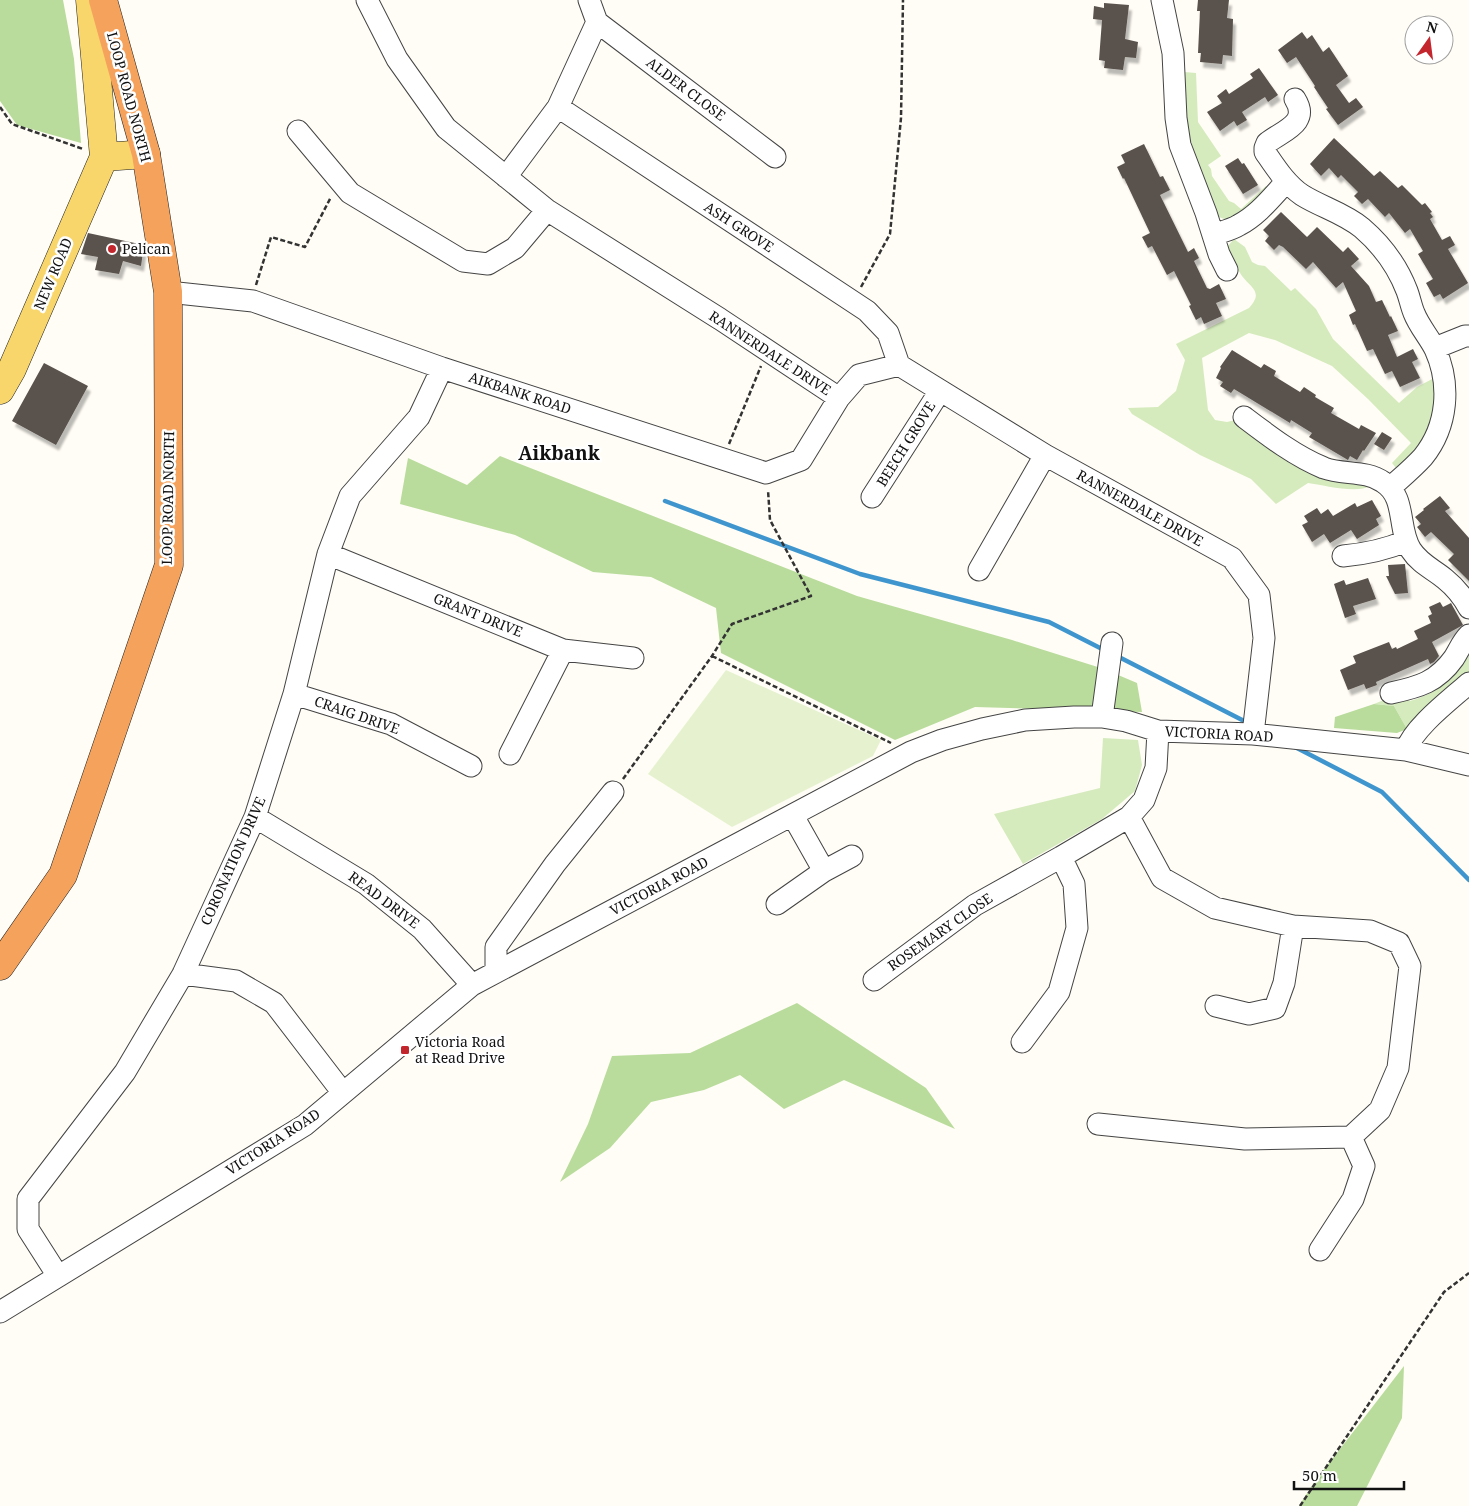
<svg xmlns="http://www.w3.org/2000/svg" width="1469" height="1506" font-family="'Noto Serif',serif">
  <defs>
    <filter id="shadow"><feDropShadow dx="3" dy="5.5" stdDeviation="1" flood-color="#0004"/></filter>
  </defs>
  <rect width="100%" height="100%" fill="#fffdf5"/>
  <path fill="#d5ebbd" d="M 1184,72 L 1196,73 L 1198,122 L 1221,156 L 1208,165 L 1211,169 L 1212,176 L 1229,201 L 1234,203 L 1241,209 L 1266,186 L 1271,191 L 1262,202 L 1227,220 L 1219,217 C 1204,185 1192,153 1186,118 L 1187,113 Z
    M 1234,239 L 1245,247 L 1252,262 L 1258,265 L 1265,266 L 1291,291 L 1295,288 L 1316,309 L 1333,339 L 1399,403 L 1417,387 L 1434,378 L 1436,402 L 1430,429 L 1412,455 L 1396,468 L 1392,463 L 1411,443 L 1368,399 L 1332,366 L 1275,340 L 1249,333 L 1202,358 L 1208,410 L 1215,420 L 1227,422 L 1235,420 L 1370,486 C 1357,494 1323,485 1308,483 L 1276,504 L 1251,479 L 1200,455 L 1132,414 L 1128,408 L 1158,407 L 1176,391 L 1185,360 L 1176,344 L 1249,308 C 1264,292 1251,288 1242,276 C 1236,267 1232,257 1227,247 Z
    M 1469,643 L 1469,672 L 1407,729 L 1394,706 L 1374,704 C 1387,699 1397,694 1410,701 C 1446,691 1453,673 1469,643 Z
    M 1103,738 L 1138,740 L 1142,765 L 1135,791 L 1102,819 L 1023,864 L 994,814 L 1100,788 Z"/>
  <path fill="#b9dc9c" d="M 0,0 L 63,0 L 74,59 L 81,143 L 17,125 L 0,101 Z
    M 500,456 L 857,596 L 1012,640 L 1104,669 L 1137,683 L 1142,712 L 975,707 L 895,740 L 721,653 L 716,608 L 651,577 L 593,572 L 515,535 L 400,504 L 408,458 L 467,485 Z
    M 1374,704 L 1394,706 L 1407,729 L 1397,733 L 1334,728 L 1335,717 Z
    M 797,1003 L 926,1088 L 955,1129 L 844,1080 L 784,1109 L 740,1075 L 704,1090 L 651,1102 L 610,1148 L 560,1182 L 588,1124 L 612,1056 L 690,1053 Z
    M 1404,1366 L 1402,1418 L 1357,1506 L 1299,1506 L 1313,1484 Z"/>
  <path fill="#e6f2cf" d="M 726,670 L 881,740 L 873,756 L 732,827 L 648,774 Z"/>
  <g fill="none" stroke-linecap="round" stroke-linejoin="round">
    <path stroke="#3f96cf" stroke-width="4.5" d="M 665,501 L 860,574 L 1049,622 L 1106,651
      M 1117,656 L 1248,723
      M 1295,747 L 1382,792 L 1469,880"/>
  </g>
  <path fill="#5a524d" filter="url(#shadow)" d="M 1198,0 L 1229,0 L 1227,18 L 1233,19 L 1232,56 L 1223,55 L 1222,64 L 1200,62 L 1201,53 L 1198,53 L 1200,11 L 1197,11 Z
    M 1104,3 L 1129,5 L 1125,39 L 1138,42 L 1136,58 L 1125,57 L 1123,70 L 1104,68 L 1105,61 L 1099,60 L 1102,20 L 1093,19 L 1094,6 L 1104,8 Z
    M 1302,32 L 1307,39 L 1312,35 L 1323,52 L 1329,47 L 1348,76 L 1336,85 L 1349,103 L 1356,98 L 1363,107 L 1338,125 L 1326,109 L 1328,108 L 1314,87 L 1315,86 L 1296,57 L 1287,63 L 1278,50 Z
    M 1259,68 L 1278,95 L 1268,102 L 1265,97 L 1242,112 L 1247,120 L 1237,126 L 1234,121 L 1220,131 L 1207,112 L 1222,103 L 1217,96 L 1226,89 L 1229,94 L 1253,78 L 1250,74 Z
    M 1334,138 L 1374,176 L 1380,171 L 1398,188 L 1402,185 L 1422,205 L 1425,203 L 1432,212 L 1430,213 L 1433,217 L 1430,219 L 1442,240 L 1450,236 L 1455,245 L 1448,249 L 1468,283 L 1443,299 L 1440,294 L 1434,297 L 1426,283 L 1433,279 L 1418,254 L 1423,251 L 1410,229 L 1405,233 L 1389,213 L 1385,217 L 1368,199 L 1362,204 L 1354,196 L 1358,192 L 1341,175 L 1338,178 L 1329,168 L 1321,176 L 1310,164 Z
    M 1144,144 L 1160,177 L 1163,176 L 1170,190 L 1160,195 L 1188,252 L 1194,248 L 1199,258 L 1194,261 L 1207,288 L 1210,289 L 1219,284 L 1226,299 L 1216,303 L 1222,316 L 1204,324 L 1201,317 L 1196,320 L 1189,306 L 1191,305 L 1174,271 L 1167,275 L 1152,246 L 1148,248 L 1142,237 L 1150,233 L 1124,178 L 1123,179 L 1117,167 L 1125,163 L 1121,155 Z
    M 1238,158 L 1242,164 L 1244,163 L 1258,185 L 1243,194 L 1225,166 Z
    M 1281,212 L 1307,237 L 1317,227 L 1343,252 L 1348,247 L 1359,259 L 1351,266 L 1369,286 L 1376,302 L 1382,300 L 1390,317 L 1391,316 L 1398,331 L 1388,335 L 1397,357 L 1413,349 L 1418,359 L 1412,362 L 1420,378 L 1400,387 L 1392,371 L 1385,374 L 1373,349 L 1367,351 L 1355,324 L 1353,325 L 1349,315 L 1356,311 L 1343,282 L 1336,288 L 1313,262 L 1306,269 L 1283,247 L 1279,245 L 1274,250 L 1265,241 L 1269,236 L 1263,230 Z
    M 88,233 L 144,245 L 141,266 L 123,261 L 119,274 L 95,270 L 98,257 L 81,254 Z
    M 1232,350 L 1261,368 L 1264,364 L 1276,371 L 1274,376 L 1300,392 L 1304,387 L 1316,395 L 1315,397 L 1334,408 L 1331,413 L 1359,429 L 1361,425 L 1376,433 L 1364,451 L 1363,450 L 1357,460 L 1350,456 L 1348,460 L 1309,437 L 1312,433 L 1291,420 L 1290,423 L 1234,389 L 1231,393 L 1220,386 L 1223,382 L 1216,378 L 1221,368 L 1220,367 Z
    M 44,363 L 88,386 L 56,445 L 12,421 Z
    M 1382,432 L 1392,438 L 1384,450 L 1374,444 Z
    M 1440,496 L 1450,508 L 1445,511 L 1469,538 L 1469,581 L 1448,560 L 1454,554 L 1431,532 L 1425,537 L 1417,527 L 1421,524 L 1415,517 L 1424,510 L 1423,509 Z
    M 1372,500 L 1381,516 L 1376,519 L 1379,525 L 1357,539 L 1351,530 L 1330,543 L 1324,534 L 1312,542 L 1302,525 L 1308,522 L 1304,516 L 1317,508 L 1321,514 L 1328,509 L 1333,516 L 1355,503 L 1357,507 Z
    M 1405,564 L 1408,593 L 1395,594 L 1386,576 L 1389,576 L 1388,565 Z
    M 1368,578 L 1376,599 L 1353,606 L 1356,614 L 1345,618 L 1334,584 L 1344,580 L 1346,585 Z
    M 1440,602 L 1443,607 L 1451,603 L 1463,625 L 1432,642 L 1439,656 L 1434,662 L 1430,664 L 1428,659 L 1376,682 L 1377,685 L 1366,689 L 1364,684 L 1348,690 L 1340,670 L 1356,663 L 1353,656 L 1389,642 L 1392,649 L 1396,647 L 1397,649 L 1418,639 L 1414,631 L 1431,623 L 1428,616 L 1432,614 L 1429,607 Z"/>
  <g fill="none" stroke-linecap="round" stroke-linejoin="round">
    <defs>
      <path id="minor" d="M 367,0 L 397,59 L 446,128 L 547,210 L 720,319 L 839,398 L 859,375 L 899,365 L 1045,455 L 1232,558 L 1259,595 L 1264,638 L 1253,734
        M 1162,0 L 1173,53 L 1176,118 L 1180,145 L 1206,213 L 1219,254 L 1227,270
        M 597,22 L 775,157
        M 1295,99 C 1310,123 1284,130 1267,143 L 1265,148 L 1265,152 C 1276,168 1286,184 1302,195 C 1321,207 1344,213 1362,228 C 1383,246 1397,265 1407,291 C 1410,299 1411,306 1414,313 C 1419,326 1429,337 1435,349 C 1451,384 1448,426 1423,457 C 1413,468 1401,478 1390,488
        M 558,107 L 867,311 L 888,333 L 899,365
        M 298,131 L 350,193 L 463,261 L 488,264 L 515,248 L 547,210
        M 506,177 L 558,107 L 597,22 L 589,0
        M 1213,235 C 1221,232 1231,230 1239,225 C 1258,215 1271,198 1286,182
        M 168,292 L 253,301 L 442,368 L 766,473 L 801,460 L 839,398
        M 1435,348 L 1465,336 L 1469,336
        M 1244,417 C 1269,436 1295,456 1324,468 C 1343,475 1366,470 1383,482 C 1407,497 1397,529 1411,550 C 1420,564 1433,569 1445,579 C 1455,587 1463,597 1469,608
        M 872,497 L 940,391
        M 328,554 L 563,650 L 633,658
        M 1343,556 C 1365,554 1385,550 1406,541
        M 979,570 L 1045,455
        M 1391,693 C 1419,687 1437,682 1454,658 C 1459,650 1462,642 1469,635
        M 294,694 L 391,724 L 471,766
        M 1102,717 L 1112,643
        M 1406,750 C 1414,727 1450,700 1469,683
        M 510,754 L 563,650
        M 793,816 L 824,871
        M 255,817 L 366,884 L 422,929 L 472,985
        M 777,904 L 824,871 L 852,856
        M 496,972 L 496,947 L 555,864 L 613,792
        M 183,974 L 236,981 L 274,1003 L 343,1093
        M 874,980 L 975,905 L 1061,857 L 1129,817 L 1144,800 L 1156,768 L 1158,731
        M 1216,1006 L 1249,1014 L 1275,1008 L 1284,983 L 1293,926
        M 1022,1042 L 1059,992 L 1077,928 L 1074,884 L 1061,857
        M 1098,1124 L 1245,1139 L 1351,1137 L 1380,1110 L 1398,1068 L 1410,966 L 1399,943 L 1370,931 L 1293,926 L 1215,908 L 1162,878 L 1129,817
        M 1320,1250 L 1353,1199 L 1364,1166 L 1351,1137
        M 58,1276 L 28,1229 L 28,1199 L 125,1072 L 183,974 L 255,817 L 294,694 L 328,554 L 350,496 L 419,417 L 442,368
        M 0,1312 L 305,1125 L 472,985 L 911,752 L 942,740 L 982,729 L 1025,720 L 1074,717 L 1102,717 L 1126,721 L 1158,731 L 1253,734 L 1406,750 L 1469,765"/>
      <path id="major" d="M 104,157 L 146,154
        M 0,390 L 12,369 L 104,157 L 90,0"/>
      <path id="highway" d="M 0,966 L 63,875 L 169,565 L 168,292 L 146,154 L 103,0"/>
    </defs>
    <use href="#minor" stroke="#444" stroke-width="23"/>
    <use href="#major" stroke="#222" stroke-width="29"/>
    <use href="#highway" stroke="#222" stroke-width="29"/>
    <path stroke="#333" stroke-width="2.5" stroke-dasharray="5 2.5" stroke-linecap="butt" d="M 0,107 L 12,124 L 83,149
      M 256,285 L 271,237 L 305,247 L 331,197
      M 861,287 L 890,234 L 901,118 L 903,0
      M 729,444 L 761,366
      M 712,656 L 891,743
      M 623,779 L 712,656 L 732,624 L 811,596 L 770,520 L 768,490
      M 1300,1506 L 1444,1292 L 1469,1273"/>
    <use href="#minor" stroke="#fff" stroke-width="21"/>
    <use href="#major" stroke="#f9d66b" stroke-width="28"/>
    <use href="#highway" stroke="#f5a25d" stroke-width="28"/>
  </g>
  <g fill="#c4262e" stroke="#fff" stroke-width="2">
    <circle cx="112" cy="249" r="5"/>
    <rect x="400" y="1045" width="10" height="10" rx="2.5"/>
  </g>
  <g text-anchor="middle" stroke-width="5" stroke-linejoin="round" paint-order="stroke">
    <g font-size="14" fill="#111" stroke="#fff">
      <text transform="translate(686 89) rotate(37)" y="5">ALDER CLOSE</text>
      <text transform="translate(129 97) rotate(75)" y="5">LOOP ROAD NORTH</text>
      <text transform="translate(739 227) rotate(33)" y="5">ASH GROVE</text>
      <text transform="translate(53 274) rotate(-67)" y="5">NEW ROAD</text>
      <text transform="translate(770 353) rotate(33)" y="5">RANNERDALE DRIVE</text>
      <text transform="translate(520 393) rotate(18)" y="5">AIKBANK ROAD</text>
      <text transform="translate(906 444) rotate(-58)" y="5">BEECH GROVE</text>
      <text transform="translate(168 498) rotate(-89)" y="5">LOOP ROAD NORTH</text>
      <text transform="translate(1140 508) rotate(29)" y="5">RANNERDALE DRIVE</text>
      <text transform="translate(478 615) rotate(22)" y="5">GRANT DRIVE</text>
      <text transform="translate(357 715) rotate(19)" y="5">CRAIG DRIVE</text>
      <text transform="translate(1219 734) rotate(3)" y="5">VICTORIA ROAD</text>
      <text transform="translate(233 861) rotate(-66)" y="5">CORONATION DRIVE</text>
      <text transform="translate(659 886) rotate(-28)" y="5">VICTORIA ROAD</text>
      <text transform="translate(384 900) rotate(37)" y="5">READ DRIVE</text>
      <text transform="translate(940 932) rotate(-35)" y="5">ROSEMARY CLOSE</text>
      <text transform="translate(273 1142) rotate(-33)" y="5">VICTORIA ROAD</text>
    </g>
    <g font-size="14" fill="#111" stroke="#fff" text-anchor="start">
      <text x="122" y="254">Pelican</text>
      <text x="415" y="1047">Victoria Road<tspan x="415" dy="16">at Read Drive</tspan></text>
    </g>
    <g font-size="19" font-weight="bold" fill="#111" stroke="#fff">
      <text x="559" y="460">Aikbank</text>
    </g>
  </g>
  <g transform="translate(1429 40) rotate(14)"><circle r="24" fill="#ffffff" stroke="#a0a0a0"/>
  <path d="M0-4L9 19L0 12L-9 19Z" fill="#c4262e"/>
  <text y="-8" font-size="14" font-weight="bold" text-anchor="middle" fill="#111111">N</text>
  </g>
  <path d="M1294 1481v8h110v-8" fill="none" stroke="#111111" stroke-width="2.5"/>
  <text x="1302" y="1481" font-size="15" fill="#111111" stroke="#ffffff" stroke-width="4" paint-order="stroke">50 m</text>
</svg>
